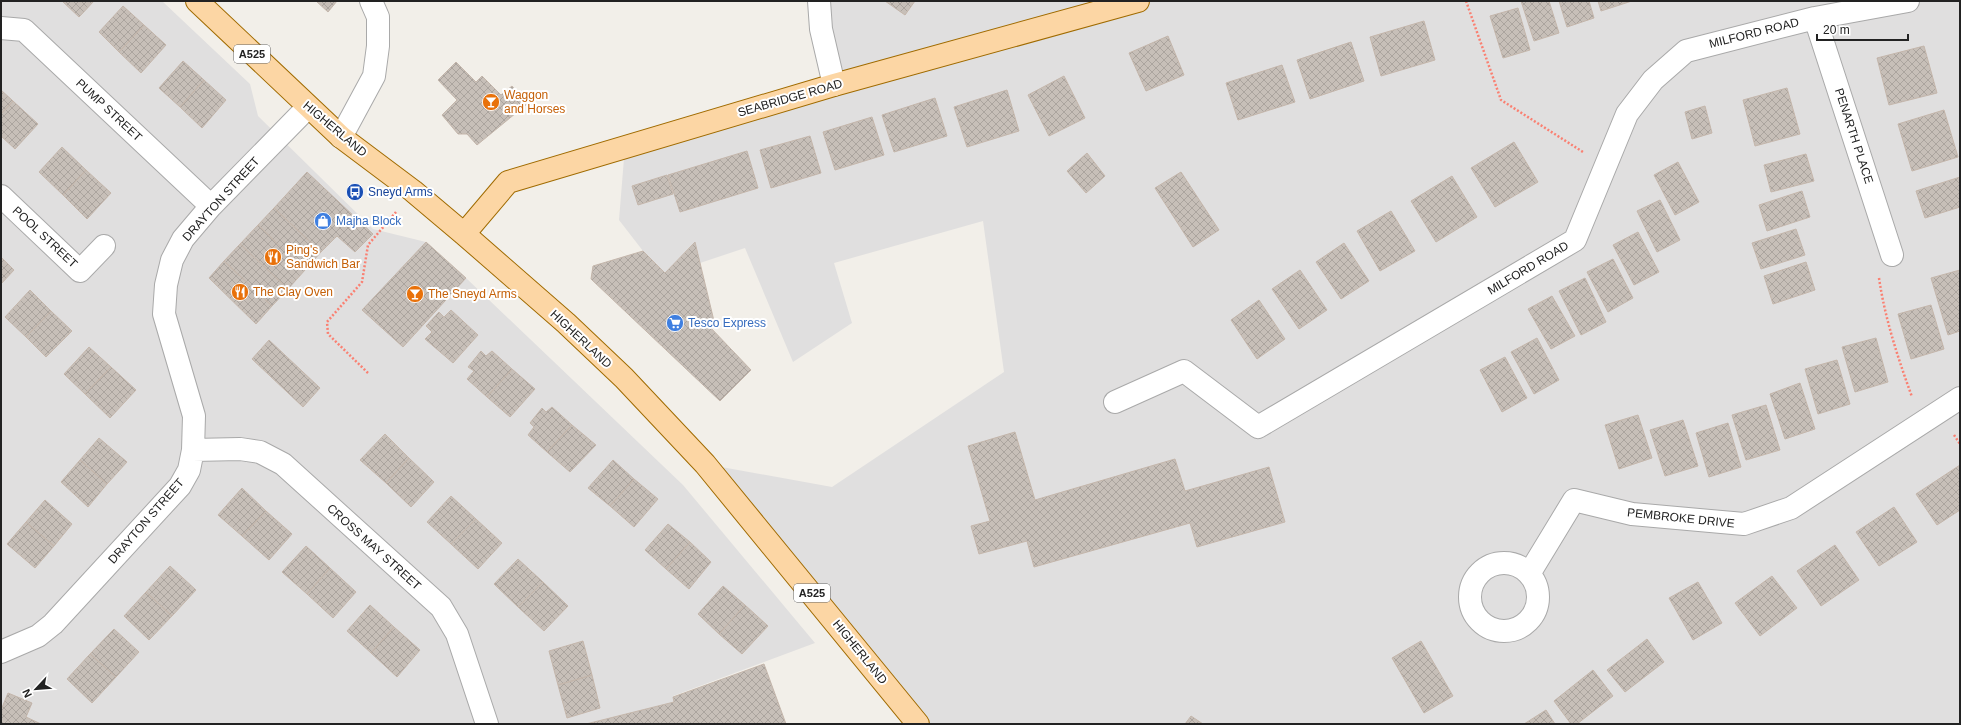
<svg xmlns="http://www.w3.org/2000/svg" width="1961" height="725" font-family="Helvetica,sans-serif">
  <defs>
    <pattern id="building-cross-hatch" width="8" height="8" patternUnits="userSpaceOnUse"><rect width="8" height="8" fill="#c7bfb8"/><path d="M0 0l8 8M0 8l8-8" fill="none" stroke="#aba49e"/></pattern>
  </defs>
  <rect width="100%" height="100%" fill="#f2efe9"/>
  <path fill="#e0dfdf" d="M 1,1 L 162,1 L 250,84 L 258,116 L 373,229 L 426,242 L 466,278 L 683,485 L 815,643 L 673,696 L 674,702 L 585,724 L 1,724 Z
    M 819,1 L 1960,1 L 1960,724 L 918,724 L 705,464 L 832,487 L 1004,372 L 983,221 L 834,263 L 852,323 L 793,362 L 745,248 L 700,263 L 694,243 L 665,273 L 643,251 L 619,220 L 625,146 L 834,85 Z"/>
  <path fill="url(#building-cross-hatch)" stroke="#c4b6ab" d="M 62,1 L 94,1 L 79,17 Z
    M 316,1 L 337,1 L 328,12 Z
    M 885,1 L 915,1 L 905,15 Z
    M 1521,1 L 1549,1 L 1559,33 L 1534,41 Z
    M 1559,1 L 1589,1 L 1594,18 L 1567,27 Z
    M 1598,1 L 1632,1 L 1601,11 Z
    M 123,6 L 144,25 L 119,52 L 99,32 Z
    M 1518,8 L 1530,50 L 1503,58 L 1490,16 Z
    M 1424,21 L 1435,60 L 1381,76 L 1370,37 Z
    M 144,25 L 166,45 L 141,73 L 119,52 Z
    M 1168,36 L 1184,75 L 1146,91 L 1129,53 Z
    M 1351,42 L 1364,81 L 1310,99 L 1297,60 Z
    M 1924,46 L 1937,93 L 1889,105 L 1877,58 Z
    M 183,61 L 204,80 L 180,107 L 159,88 Z
    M 456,62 L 476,82 L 482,76 L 501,95 L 512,86 L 527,104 L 477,145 L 467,134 L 458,134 L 442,115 L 457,100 L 438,80 Z
    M 1282,65 L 1295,102 L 1238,120 L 1226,83 Z
    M 1064,76 L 1085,118 L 1049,136 L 1028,95 Z
    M 204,80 L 226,100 L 202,128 L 180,107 Z
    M 1787,88 L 1800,134 L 1755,146 L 1743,100 Z
    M 1,90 L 13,101 L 1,114 Z
    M 1007,90 L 1019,131 L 967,147 L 954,107 Z
    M 935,98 L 947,136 L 894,152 L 882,115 Z
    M 13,101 L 38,124 L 15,149 L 1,136 L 1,114 Z
    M 1705,106 L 1712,133 L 1692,139 L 1685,112 Z
    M 1944,110 L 1958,157 L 1912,171 L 1898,124 Z
    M 872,117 L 884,155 L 835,170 L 823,132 Z
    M 810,136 L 821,173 L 771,188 L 760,150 Z
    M 1514,142 L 1538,182 L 1495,207 L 1471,168 Z
    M 62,147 L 86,170 L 63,195 L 39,172 Z
    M 747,151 L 758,188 L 680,212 L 668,175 Z
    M 1087,153 L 1105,176 L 1086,193 L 1067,171 Z
    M 1806,154 L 1814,181 L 1771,192 L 1764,165 Z
    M 1678,162 L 1699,202 L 1675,215 L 1654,175 Z
    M 86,170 L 111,193 L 87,219 L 63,195 Z
    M 307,172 L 373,234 L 355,252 L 337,236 L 321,252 L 274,208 Z
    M 1181,172 L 1219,230 L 1193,247 L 1155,188 Z
    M 667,175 L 673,194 L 638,205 L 632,186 Z
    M 1452,176 L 1477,217 L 1436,242 L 1411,201 Z
    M 1960,177 L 1960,207 L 1925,218 L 1916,191 Z
    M 1802,191 L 1810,217 L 1767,231 L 1759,205 Z
    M 1660,200 L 1680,240 L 1657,252 L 1637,211 Z
    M 274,208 L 321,252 L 305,270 L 258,225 Z
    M 1391,211 L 1415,251 L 1380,271 L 1357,231 Z
    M 258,225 L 305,270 L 288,289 L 240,244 Z
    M 1796,229 L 1805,255 L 1761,269 L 1752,243 Z
    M 1638,232 L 1659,272 L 1634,285 L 1613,245 Z
    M 426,242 L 466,278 L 403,347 L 362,310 Z
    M 695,242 L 714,321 L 709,326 L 751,370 L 720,401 L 591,279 L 593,266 L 643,251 L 665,273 Z
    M 1344,243 L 1369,281 L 1341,299 L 1316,262 Z
    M 240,244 L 288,289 L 272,306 L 224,261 Z
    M 1,257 L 14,270 L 1,284 Z
    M 1613,259 L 1633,298 L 1608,312 L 1587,272 Z
    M 224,261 L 272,306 L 256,324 L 209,278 Z
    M 1806,262 L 1815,290 L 1773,304 L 1764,276 Z
    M 1300,270 L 1327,310 L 1299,329 L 1272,289 Z
    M 1960,270 L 1960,331 L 1948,335 L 1931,278 Z
    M 1585,278 L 1606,322 L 1581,335 L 1559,291 Z
    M 30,290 L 51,311 L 26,337 L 5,317 Z
    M 1552,296 L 1575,336 L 1551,349 L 1528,309 Z
    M 1259,300 L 1285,339 L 1257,359 L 1231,320 Z
    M 1931,305 L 1944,349 L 1911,359 L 1898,314 Z
    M 451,310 L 478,335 L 453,363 L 425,339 L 432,332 L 426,326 L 439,312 L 444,317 Z
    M 51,311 L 72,331 L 46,357 L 26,337 Z
    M 1537,338 L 1559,380 L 1534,394 L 1511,352 Z
    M 1876,338 L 1888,382 L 1855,392 L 1842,347 Z
    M 269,340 L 320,388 L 303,407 L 252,359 Z
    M 89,347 L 111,367 L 85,394 L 64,374 Z
    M 481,351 L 486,356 L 492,351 L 512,369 L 487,397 L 467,379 L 474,371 L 468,367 Z
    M 1505,357 L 1527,398 L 1502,412 L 1480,370 Z
    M 1837,360 L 1850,404 L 1818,414 L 1805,369 Z
    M 111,367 L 136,390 L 110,418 L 85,394 Z
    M 512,369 L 535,389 L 510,417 L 487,397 Z
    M 1800,383 L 1815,429 L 1785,439 L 1770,394 Z
    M 1766,405 L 1780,450 L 1746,460 L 1732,415 Z
    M 552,407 L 572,425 L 547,452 L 528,435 L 534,427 L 530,423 L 542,408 L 546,412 Z
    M 1638,415 L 1652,458 L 1619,469 L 1605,425 Z
    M 1683,420 L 1698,466 L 1665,476 L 1650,430 Z
    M 1728,423 L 1741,467 L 1709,477 L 1696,433 Z
    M 572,425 L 596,445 L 570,472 L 547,452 Z
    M 1015,432 L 1035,500 L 1175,459 L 1185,491 L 1269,467 L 1285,522 L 1197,547 L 1190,523 L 1034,567 L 1027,541 L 979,554 L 971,526 L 990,521 L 968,446 Z
    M 385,434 L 409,458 L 386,483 L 360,460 Z
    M 99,438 L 127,462 L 107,484 L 80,460 Z
    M 409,458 L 434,482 L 411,507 L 386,483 Z
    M 80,460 L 107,484 L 88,507 L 61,482 Z
    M 613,460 L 634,479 L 610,506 L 588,488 Z
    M 1960,465 L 1960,510 L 1937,525 L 1916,494 Z
    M 634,479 L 658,499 L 634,527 L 610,506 Z
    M 242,488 L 266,511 L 242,536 L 218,515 Z
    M 451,496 L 476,519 L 451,544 L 427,522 Z
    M 45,500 L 72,524 L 54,546 L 26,522 Z
    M 1894,507 L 1917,542 L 1879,566 L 1856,532 Z
    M 266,511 L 292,534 L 269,560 L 242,536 Z
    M 476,519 L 502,543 L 478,569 L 451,544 Z
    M 26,522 L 54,546 L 35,568 L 7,544 Z
    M 668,524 L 690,542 L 666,569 L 645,550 Z
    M 690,542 L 711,562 L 689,589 L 666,569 Z
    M 1835,545 L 1859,580 L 1821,606 L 1797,571 Z
    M 306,546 L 330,568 L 307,594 L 282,572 Z
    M 518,559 L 543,582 L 518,607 L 494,584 Z
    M 170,566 L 196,590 L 172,616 L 146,592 Z
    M 330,568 L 356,592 L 333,618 L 307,594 Z
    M 1772,576 L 1797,608 L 1760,636 L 1735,603 Z
    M 543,582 L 568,606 L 544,631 L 518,607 Z
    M 1698,582 L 1722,623 L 1693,640 L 1669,598 Z
    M 723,586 L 745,605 L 719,634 L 698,614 Z
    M 146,592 L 172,616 L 149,640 L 124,616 Z
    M 370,605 L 394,627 L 371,653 L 347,631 Z
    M 745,605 L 768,626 L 742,654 L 719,634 Z
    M 394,627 L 420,650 L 397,677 L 371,653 Z
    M 114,629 L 139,652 L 116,677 L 90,654 Z
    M 1647,639 L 1664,662 L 1625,692 L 1607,670 Z
    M 583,641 L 592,675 L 558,685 L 549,651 Z
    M 1421,641 L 1453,696 L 1424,713 L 1392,658 Z
    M 90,654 L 116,677 L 92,703 L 67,679 Z
    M 764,664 L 786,724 L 586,724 L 674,702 L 673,697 Z
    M 1593,670 L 1613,696 L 1577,724 L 1571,724 L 1554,701 Z
    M 592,675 L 600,708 L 567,718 L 558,685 Z
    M 8,693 L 32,703 L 26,717 L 41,724 L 1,724 L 1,710 Z
    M 1546,710 L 1555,724 L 1524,724 Z
    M 1191,716 L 1203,724 L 1185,724 Z"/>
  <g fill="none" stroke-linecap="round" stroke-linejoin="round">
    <defs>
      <path id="minor" d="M 819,1 L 821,29 L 834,85
        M 1815,18 L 1892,255
        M 1,28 L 24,30 L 211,206
        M 341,137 L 374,76 L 378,46 L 378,17 L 371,1
        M 1,196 L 80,271 L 104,246
        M 1115,402 L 1184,371 L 1258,427 L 1575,240 L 1627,114 L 1653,80 L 1686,51 L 1815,18 L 1908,1
        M 193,450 L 240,449 L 260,452 L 283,464 L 441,607 L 457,634 L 487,724
        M1470 597a34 34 0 1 1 68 0a34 34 0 1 1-68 0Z
        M 1529,574 L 1574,500 L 1632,514 L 1744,524 L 1791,508 L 1960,398
        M 1,652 L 38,636 L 53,624 L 180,486 L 189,470 L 193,450 L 194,416 L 164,314 L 166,285 L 172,260 L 183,239 L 211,206 L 308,107"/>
      <path id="major" d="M 197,1 L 341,137 L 413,191 L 464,234 L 566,323 L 624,378 L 705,464 L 918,724
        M 464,234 L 508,182 L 834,85 L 1138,1"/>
    </defs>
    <use href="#minor" stroke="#a9a9a9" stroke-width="24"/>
    <use href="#major" stroke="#a06b00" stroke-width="24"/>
    <path stroke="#fa8072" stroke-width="2.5" stroke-dasharray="2 2" stroke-linecap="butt" d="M 1466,1 L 1501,100 L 1583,152
      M 1879,278 C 1885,319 1898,358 1912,397
      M 368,373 L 328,334 L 327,322 L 362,282 L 368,245 L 396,212
      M 1954,435 L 1960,444"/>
    <use href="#minor" stroke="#fff" stroke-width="22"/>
    <use href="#major" stroke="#fcd6a4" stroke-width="22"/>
  </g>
  <defs>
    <symbol id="bar-disc" viewBox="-11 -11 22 22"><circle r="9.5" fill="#e8710a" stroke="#fff"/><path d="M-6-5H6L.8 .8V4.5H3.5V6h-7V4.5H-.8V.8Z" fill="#fff"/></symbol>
    <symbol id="bus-disc" viewBox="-11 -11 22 22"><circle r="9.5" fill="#1a4fb4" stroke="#fff"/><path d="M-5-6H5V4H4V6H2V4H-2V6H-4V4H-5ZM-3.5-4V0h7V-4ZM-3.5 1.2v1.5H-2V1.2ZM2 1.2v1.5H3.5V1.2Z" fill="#fff"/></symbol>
    <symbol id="shop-disc" viewBox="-11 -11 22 22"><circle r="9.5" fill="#3f7fe0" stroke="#fff"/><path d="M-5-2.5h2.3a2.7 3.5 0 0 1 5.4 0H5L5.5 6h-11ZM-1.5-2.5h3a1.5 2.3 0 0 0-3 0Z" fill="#fff"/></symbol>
    <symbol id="restaurant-disc" viewBox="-11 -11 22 22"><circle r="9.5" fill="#e8710a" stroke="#fff"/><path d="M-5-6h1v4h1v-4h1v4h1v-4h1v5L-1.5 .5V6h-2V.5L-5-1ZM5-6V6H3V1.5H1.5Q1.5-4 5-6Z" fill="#fff"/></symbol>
    <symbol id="supermarket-disc" viewBox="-11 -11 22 22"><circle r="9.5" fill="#3f7fe0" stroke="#fff"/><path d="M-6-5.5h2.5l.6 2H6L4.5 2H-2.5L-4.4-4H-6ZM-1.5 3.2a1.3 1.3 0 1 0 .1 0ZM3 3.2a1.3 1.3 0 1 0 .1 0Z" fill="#fff"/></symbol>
  </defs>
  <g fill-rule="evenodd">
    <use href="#bar-disc" x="481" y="92" width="20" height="20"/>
    <use href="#bus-disc" x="345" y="182" width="20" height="20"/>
    <use href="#shop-disc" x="313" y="211" width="20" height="20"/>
    <use href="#restaurant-disc" x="263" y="247" width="20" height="20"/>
    <use href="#restaurant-disc" x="230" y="282" width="20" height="20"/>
    <use href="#bar-disc" x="405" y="284" width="20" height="20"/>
    <use href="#supermarket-disc" x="665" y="313" width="20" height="20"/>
  </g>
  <g text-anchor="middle" stroke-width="4" stroke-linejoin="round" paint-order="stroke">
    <g fill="#fff" stroke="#646464" stroke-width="1">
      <rect x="234" y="45" width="36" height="18" rx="3"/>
      <rect x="794" y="584" width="36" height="18" rx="3"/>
    </g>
    <g font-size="11" font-weight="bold" fill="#222">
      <text x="252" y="58">A525</text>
      <text x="812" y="597">A525</text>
    </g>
    <g font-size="12" fill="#222" stroke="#fff">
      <text transform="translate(1754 33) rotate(-14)" y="4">MILFORD ROAD</text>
      <text transform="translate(790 98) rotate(-16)" y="4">SEABRIDGE ROAD</text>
      <text transform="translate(109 110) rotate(43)" y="4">PUMP STREET</text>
      <text transform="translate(335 129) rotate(40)" y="4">HIGHERLAND</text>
      <text transform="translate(1854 136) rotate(72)" y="4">PENARTH PLACE</text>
      <text transform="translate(221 199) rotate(-48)" y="4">DRAYTON STREET</text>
      <text transform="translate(45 237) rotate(43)" y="4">POOL STREET</text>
      <text transform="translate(1528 268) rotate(-31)" y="4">MILFORD ROAD</text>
      <text transform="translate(581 339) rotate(43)" y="4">HIGHERLAND</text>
      <text transform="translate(1681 518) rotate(6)" y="4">PEMBROKE DRIVE</text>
      <text transform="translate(146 521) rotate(-49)" y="4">DRAYTON STREET</text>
      <text transform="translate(374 547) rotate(42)" y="4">CROSS MAY STREET</text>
      <text transform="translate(860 652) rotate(51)" y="4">HIGHERLAND</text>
    </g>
    <g font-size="12" fill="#c56008" stroke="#fff" text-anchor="start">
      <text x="504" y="99">Waggon<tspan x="504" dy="14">and Horses</tspan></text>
      <text x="286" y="254">Ping's<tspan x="286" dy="14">Sandwich Bar</tspan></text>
      <text x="253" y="296">The Clay Oven</text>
      <text x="428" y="298">The Sneyd Arms</text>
    </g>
    <g font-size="12" fill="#164399" stroke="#fff" text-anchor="start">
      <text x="368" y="196">Sneyd Arms</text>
    </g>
    <g font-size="12" fill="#366cbe" stroke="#fff" text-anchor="start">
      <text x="336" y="225">Majha Block</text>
      <text x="688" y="327">Tesco Express</text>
    </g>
  </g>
  <rect width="1961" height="725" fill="none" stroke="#222222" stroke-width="4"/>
  <g transform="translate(36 689) rotate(244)" stroke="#ffffff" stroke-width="3" paint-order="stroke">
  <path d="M0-3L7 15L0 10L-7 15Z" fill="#222222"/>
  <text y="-6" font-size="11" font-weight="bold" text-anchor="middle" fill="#222222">N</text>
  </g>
  <path d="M1817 34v6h91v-6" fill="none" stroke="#222222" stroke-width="2"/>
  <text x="1823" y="34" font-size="12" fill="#222222" stroke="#ffffff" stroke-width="3" paint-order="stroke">20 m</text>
</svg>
